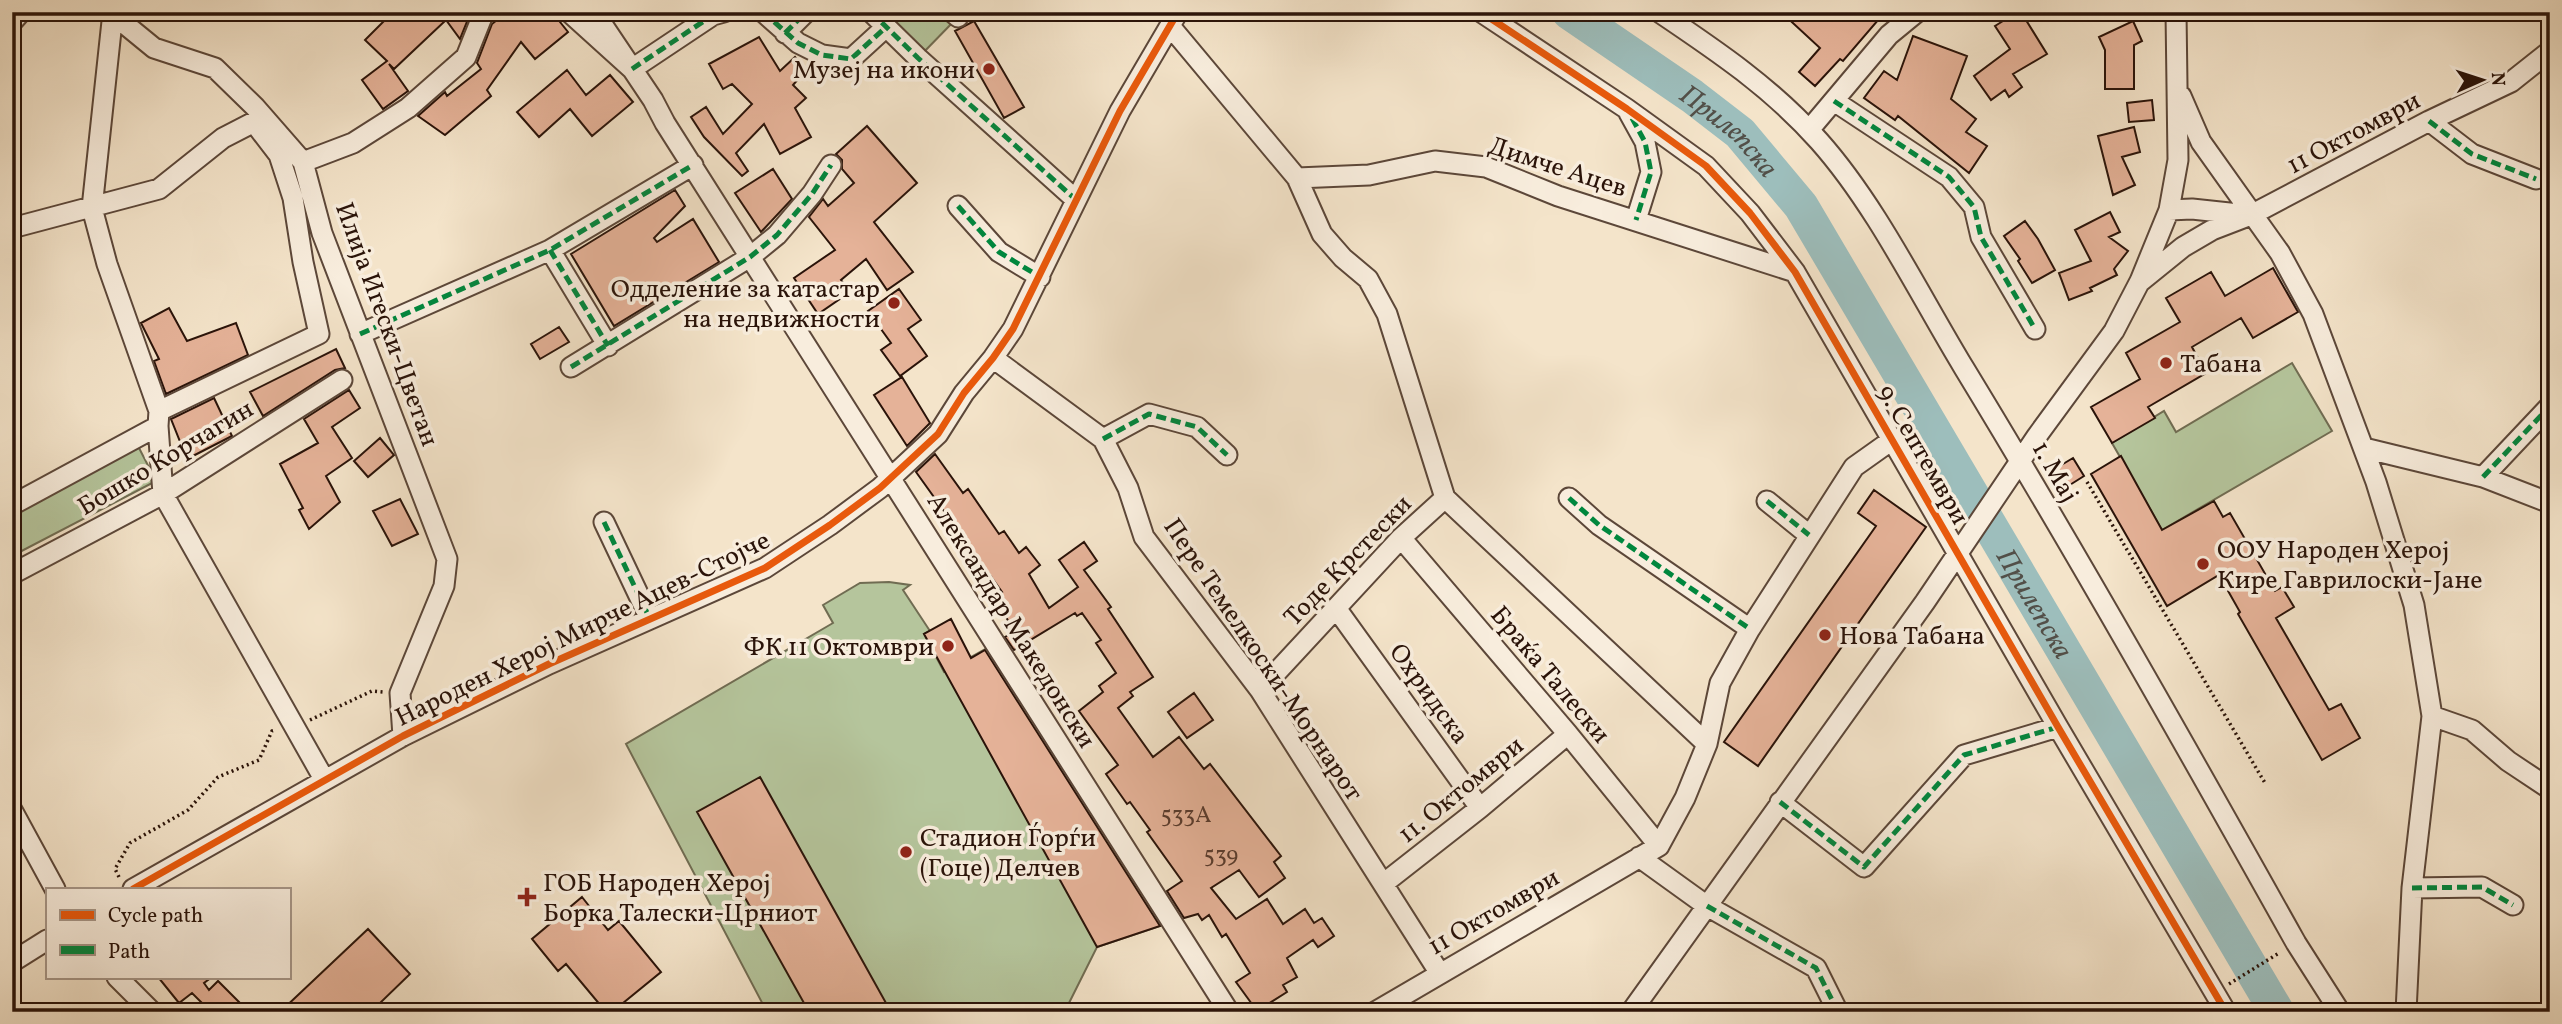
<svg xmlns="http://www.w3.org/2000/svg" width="2562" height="1024" font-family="Vollkorn,serif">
  <rect width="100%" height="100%" fill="#f4e4ca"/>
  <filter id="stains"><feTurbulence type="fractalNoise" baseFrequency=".00286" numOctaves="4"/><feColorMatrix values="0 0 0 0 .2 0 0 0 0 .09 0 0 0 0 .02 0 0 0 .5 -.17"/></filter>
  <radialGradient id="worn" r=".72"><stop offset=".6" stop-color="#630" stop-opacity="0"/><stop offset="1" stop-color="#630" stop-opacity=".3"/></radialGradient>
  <path fill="#b5c59c" stroke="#706c52" stroke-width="2" d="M 871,12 L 952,12 L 958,17 L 918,58 Z
    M 2292,363 L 2332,431 L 2162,530 L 2112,443 L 2164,411 L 2176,432 Z
    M 138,446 L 156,481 L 12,556 L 12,512 Z
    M 889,582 L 910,585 L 903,590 L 930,631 L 924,634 L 944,672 L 996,643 L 1172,922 L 1097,947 L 1069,1003 L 1055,1012 L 767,1012 L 626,744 L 833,623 L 823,605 L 860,583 Z"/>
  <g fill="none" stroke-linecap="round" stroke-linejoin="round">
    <path stroke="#9dbebc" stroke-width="35" id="s1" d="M 1569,12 L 1692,96 L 1740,133 L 1801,206 L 2277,1012"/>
  </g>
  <path fill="#e5b298" stroke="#2a1309" stroke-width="2" d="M 393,12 L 471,12 L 460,39 L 446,20 L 394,69 L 389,64 L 408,91 L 383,109 L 362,80 L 387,61 L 365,40 Z
    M 507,12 L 552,12 L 568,32 L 535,59 L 521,42 L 487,90 L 491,96 L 445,135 L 418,116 L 445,92 L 447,96 L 481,69 L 477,63 L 492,24 Z
    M 1781,12 L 1885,12 L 1843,61 L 1840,59 L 1815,86 L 1799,72 L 1820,48 Z
    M 1998,12 L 2021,12 L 2047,54 L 2013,74 L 2022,87 L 2009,97 L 2005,90 L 1991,100 L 1974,76 L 2010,49 L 1995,26 L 2003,21 Z
    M 974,21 L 1024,107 L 1004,118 L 955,31 Z
    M 2133,21 L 2142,41 L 2134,45 L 2134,89 L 2105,89 L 2105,50 L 2099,37 Z
    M 1913,36 L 1967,56 L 1951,99 L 1976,119 L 1966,132 L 1987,146 L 1969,173 L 1898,116 L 1895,120 L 1864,98 L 1884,71 L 1897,80 Z
    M 759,37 L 780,71 L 795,57 L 806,70 L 793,85 L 806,98 L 795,108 L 811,137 L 780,154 L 764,124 L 736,153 L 748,171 L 742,176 L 704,137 L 691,117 L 706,107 L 723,134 L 752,104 L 732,84 L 723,89 L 709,64 Z
    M 567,70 L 586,95 L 610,75 L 633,102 L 592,136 L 570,109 L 539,137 L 517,112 Z
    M 2152,100 L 2154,120 L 2129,122 L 2127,103 Z
    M 867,126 L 917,183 L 874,222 L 913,272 L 887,290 L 866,259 L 841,280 L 850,292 L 818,314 L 794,278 L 835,250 L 809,217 L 823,199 L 828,206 L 854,183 L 842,169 L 842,160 L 836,154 Z
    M 2134,127 L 2140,152 L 2122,157 L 2135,185 L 2113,195 L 2098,136 Z
    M 773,169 L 792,199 L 761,232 L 735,193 Z
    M 675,190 L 685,206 L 654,238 L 657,242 L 693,219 L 719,262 L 614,326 L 571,254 Z
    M 2110,212 L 2120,232 L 2109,237 L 2128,251 L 2114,269 L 2117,275 L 2090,288 L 2092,291 L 2069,300 L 2059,273 L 2091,261 L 2075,230 Z
    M 2025,221 L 2038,239 L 2055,270 L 2032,283 L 2018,261 L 2020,259 L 2004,236 Z
    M 2273,268 L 2298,312 L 2253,338 L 2241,318 L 2192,347 L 2206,373 L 2148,407 L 2155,418 L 2112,443 L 2091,407 L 2140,379 L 2126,353 L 2180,322 L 2166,298 L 2211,272 L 2225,296 Z
    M 899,289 L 921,320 L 908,329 L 927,356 L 900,376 L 881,350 L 891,343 L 868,311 Z
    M 169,308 L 187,341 L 236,323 L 248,355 L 166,394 L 154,361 L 159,359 L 141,323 Z
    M 559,327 L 569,342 L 540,359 L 531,344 Z
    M 336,349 L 345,368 L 335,370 L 263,416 L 250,392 Z
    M 902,377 L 930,423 L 907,446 L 874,395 Z
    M 349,390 L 360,408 L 332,427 L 352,458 L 326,476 L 340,502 L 309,529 L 299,510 L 303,508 L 280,464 L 318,443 L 304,419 Z
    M 214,398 L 232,436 L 187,459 L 171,419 Z
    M 380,438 L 394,455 L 368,477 L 354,461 Z
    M 935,454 L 963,493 L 968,489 L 999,534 L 1004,531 L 1019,553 L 1026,547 L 1040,565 L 1029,574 L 1049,608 L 1078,587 L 1059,560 L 1084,542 L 1097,561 L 1084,570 L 1111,607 L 1108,609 L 1153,677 L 1130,692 L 1133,696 L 1118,708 L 1153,757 L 1179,737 L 1204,769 L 1210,764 L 1281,856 L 1274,862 L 1285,878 L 1259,897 L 1239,870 L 1211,888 L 1236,919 L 1267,899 L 1283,924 L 1305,909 L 1314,923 L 1322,918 L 1334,936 L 1318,947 L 1313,940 L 1287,958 L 1297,977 L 1283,985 L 1287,992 L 1257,1011 L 1236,982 L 1250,973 L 1226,934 L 1222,937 L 1209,915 L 1202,920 L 1198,914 L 1184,918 L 1167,891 L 1182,881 L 1147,832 L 1150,830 L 1130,802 L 1127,804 L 1106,774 L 1118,765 L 1079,711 L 1103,692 L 1099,686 L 1116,673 L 1096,643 L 1101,640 L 1082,613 L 1077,616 L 1075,613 L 1014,650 L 1005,637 L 1014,632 L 995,596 L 1002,592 L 916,472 Z
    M 2121,456 L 2162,530 L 2214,501 L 2223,517 L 2230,513 L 2275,591 L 2282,587 L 2294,607 L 2276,618 L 2329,710 L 2341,704 L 2360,738 L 2322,760 L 2238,614 L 2240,612 L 2219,575 L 2167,606 L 2091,474 Z
    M 2073,458 L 2084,476 L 2065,488 L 2053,470 Z
    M 1874,490 L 1926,527 L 1758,766 L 1724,742 L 1876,526 L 1858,513 Z
    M 400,499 L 418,534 L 392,546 L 373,511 Z
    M 951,619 L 971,658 L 985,650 L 1160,926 L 1097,947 L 924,634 Z
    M 1194,693 L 1213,720 L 1187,738 L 1168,712 Z
    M 760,777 L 891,1012 L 809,1012 L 697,812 Z
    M 582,897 L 608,930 L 619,921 L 661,972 L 612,1012 L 606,1012 L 566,964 L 558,971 L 532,939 Z
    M 368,929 L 410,974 L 380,1003 L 388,1012 L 280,1012 Z
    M 158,977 L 212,977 L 204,983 L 209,990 L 218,981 L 249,1012 L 211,1012 L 192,993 L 179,1003 Z"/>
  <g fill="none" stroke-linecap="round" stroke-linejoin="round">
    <defs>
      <path id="minor" d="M 110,12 L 154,48 L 215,68 L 255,107 L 303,162 L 322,233 L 447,559 L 444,586 L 400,693 L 403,736
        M 113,12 L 92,208 L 107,264 L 159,411 L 158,426 L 163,494 L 324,779
        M 569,12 L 632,69 L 713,15 L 724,12
        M 594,12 L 653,100 L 665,123 L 1229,1012
        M 763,12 L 798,43 L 822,55 L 851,59 L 886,27
        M 871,12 L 918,58 L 1075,199
        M 952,12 L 958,17
        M 1481,12 L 1627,109 L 1706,166 L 1750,213 L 1795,272 L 2058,727 L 2226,1012
        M 1659,12 C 1717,51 1772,88 1819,141 C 1876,205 1919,294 1964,368 C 2079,557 2188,750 2296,943 L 2340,1012
        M 12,22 L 21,12
        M 1170,26 L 1297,178 L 1322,234 L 1343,258 L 1368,279 L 1387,314 L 1445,498 L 1707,744
        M 785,33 L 806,12
        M 2181,96 L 2201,142 L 2280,253 L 2313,314 L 2376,482 L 2414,605 L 2432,716 L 2412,888 L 2406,1012
        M 1834,101 L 1949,177 L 1974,207 L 1981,237 L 2035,329
        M 1629,113 L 1645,142 L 1651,172 L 1636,220
        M 2429,121 L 2472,154 L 2536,179
        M 1809,130 L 1889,35 L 1917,12
        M 303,162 L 353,143 L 408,108 L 466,57 L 484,12
        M 1297,178 L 1369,175 L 1435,161 L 1486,167 L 1558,196 L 1795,272
        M 958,206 L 999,252 L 1040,277
        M 2169,210 L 2192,209 L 2248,215
        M 12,228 L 159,189 L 223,138 L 254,122
        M 550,250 L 608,346
        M 2141,281 L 2183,247 L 2212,230 L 2251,215 L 2429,121 L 2511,82 L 2550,51
        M 360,334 L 550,250 L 693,165
        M 993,358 L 1103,439 L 1128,488 L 1144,537 L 1260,690 L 1439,972
        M 571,367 L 750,257 L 777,235 L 812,194 L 831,165
        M 159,411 L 319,334 L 303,262 L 293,198 L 279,155 L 259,129
        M 1103,439 L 1149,414 L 1197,427 L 1227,455
        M 2364,448 L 2483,477 L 2550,503
        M 2483,477 L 2550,406
        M 1569,498 L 1599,525 L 1750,629
        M 1767,501 L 1809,535
        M 12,505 L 158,426
        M 604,522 L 650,619
        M 1401,538 L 1568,734 L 1659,846
        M 12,574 L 163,494 L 342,380
        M 1336,608 L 1480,808
        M 1260,690 L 1401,538 L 1445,498
        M 2432,716 L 2472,730 L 2508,761 L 2550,789
        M 1780,802 L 1864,867 L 1964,755 L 2058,727
        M 12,810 L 55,889
        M 1639,857 L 1707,906 L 1816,968 L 1838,1012
        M 1383,884 L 1480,808 L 1568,734
        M 2412,888 L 2482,887 L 2513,905
        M 133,889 L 403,736 L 549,664 L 765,568 L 830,525 L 880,488 L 938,434 L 964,393 L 993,358 L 1013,329 L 1120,111 L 1178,12
        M 12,962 L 47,940
        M 117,977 L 152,1012
        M 1375,1012 L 1659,846 L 1685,798 L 1707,744 L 1720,683 L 1750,629 L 1854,467 L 1892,440
        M 1631,1012 L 1925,602 L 2037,436 L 2114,331 L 2140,281 L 2169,210 L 2178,160 L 2176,12"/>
    </defs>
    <use href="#minor" stroke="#5c4739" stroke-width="23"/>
    <path stroke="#2a1309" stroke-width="3.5" stroke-dasharray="2 3.5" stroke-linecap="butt" d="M 2087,482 L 2265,783
      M 310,720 L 372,691 L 383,692
      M 119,877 L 115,869 L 130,843 L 188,810 L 218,777 L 259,760 L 272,731 L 276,730
      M 2229,984 L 2279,953"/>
    <use href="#minor" stroke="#f8eddd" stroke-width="19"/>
    <path stroke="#00873e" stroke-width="5" stroke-dasharray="10 5" stroke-linecap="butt" d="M 763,12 L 798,43 L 822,55 L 851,59 L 886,27
      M 871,12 L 918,58 L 1075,199
      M 952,12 L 958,17
      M 785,33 L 806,12
      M 632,69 L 713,15 L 724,12
      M 1834,101 L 1949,177 L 1974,207 L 1981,237 L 2035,329
      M 1632,118 L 1645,142 L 1651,172 L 1636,220
      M 2429,121 L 2472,154 L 2536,179
      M 958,206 L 999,252 L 1040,277
      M 550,250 L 608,346
      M 360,334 L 550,250 L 693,165
      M 571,367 L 750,257 L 777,235 L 812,194 L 831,165
      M 1103,439 L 1149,414 L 1197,427 L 1227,455
      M 2483,477 L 2550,406
      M 1569,498 L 1599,525 L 1750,629
      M 1767,501 L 1809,535
      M 604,522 L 650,619
      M 1780,802 L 1864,867 L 1964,755 L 2058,727
      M 2412,888 L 2482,887 L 2513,905
      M 1707,906 L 1816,968 L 1838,1012"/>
    <defs>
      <path id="cycleway" d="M 1481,12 L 1627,109 L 1706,166 L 1750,213 L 1795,272 L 2058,727 L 2226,1012
        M 133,889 L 403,736 L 549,664 L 765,568 L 830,525 L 880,488 L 938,434 L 964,393 L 993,358 L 1013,329 L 1120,111 L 1178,12"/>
    </defs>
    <use href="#cycleway" stroke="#f8eddd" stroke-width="11"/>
    <use href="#cycleway" stroke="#e8590c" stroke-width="7"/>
  </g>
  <g fill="#8f2418" stroke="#f8eddd" stroke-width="2.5">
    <circle cx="989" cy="69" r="7"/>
    <circle cx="894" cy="303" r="7"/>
    <circle cx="2166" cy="363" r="7"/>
    <circle cx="2203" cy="564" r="7"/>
    <circle cx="1825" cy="635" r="7"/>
    <circle cx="948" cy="646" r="7"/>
    <circle cx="906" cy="852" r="7"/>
    <path d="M523.5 886.5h7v7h7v7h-7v7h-7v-7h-7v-7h7z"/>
  </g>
  <g text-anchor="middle" stroke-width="7" stroke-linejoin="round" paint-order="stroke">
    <g font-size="23" fill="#593b2d">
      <text x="1186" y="822">533А</text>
      <text x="1221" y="862">539</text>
    </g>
    <g font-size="26" fill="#2a1309" stroke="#f8eddd" text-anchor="start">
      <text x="975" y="78" text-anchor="end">Музеј на икони</text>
      <text x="880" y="297" text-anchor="end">Одделение за катастар<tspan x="880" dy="30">на недвижности</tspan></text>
      <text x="2180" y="372">Табана</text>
      <text x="2217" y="558">ООУ Народен Херој<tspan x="2217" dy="30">Кире Гаврилоски-Јане</tspan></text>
      <text x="1839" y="644">Нова Табана</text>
      <text x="934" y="655" text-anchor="end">ФК 11 Октомври</text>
      <text x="920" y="846">Стадион Ѓорѓи<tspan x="920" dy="30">(Гоце) Делчев</tspan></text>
      <text x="543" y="891">ГОБ Народен Херој<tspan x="543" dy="30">Борка Талески-Црниот</tspan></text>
    </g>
    <g font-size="26" fill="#2a1309" stroke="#f8eddd">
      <text transform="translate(2353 132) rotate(-28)" y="9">11 Октомври</text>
      <text transform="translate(1558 166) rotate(18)" y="9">Димче Ацев</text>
      <text transform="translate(388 324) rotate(70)" y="9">Илија Игески-Цветан</text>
      <text transform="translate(1924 454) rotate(60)" y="9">9. Септември</text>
      <text transform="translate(165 457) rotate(-31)" y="9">Бошко Корчагин</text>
      <text transform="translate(2056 471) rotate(60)" y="9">1. Мај</text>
      <text transform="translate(1347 560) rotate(-46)" y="9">Тоде Крстески</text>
      <text transform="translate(1012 620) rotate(58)" y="9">Александар Македонски</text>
      <text transform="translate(582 628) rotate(-26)" y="9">Народен Херој Мирче Ацев-Стојче</text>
      <text transform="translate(1264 659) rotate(56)" y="9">Пере Темелкоски-Морнарот</text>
      <text transform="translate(1551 674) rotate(50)" y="9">Браќа Талески</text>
      <text transform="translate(1430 693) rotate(54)" y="9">Охридска</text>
      <text transform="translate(1460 789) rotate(-39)" y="9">11. Октомври</text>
      <text transform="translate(1493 911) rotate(-30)" y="9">11 Октомври</text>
    </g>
    <g font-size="28" font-style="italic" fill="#524f48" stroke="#f8eddd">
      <text dy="10" stroke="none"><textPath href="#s1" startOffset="200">Прилепска</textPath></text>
      <text dy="10" stroke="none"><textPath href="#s1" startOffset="766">Прилепска</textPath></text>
    </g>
  </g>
  <rect width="2562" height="1024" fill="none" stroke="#f4e4ca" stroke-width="42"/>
  <rect x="14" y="14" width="2534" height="996" fill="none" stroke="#2a1309" stroke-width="3.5"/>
  <rect x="21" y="21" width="2520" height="982" fill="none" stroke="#2a1309" stroke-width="2"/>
  <rect x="46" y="888" width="245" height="91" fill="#f8eddd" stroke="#a69688" stroke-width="2"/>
  <rect x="60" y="910" width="35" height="10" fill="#e8590c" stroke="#a69688" stroke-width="2"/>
  <text x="108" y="922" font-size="21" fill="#2a1309">Cycle path</text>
  <rect x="60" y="945" width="35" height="10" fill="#00873e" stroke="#a69688" stroke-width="2"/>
  <text x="108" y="958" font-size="21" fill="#2a1309">Path</text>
  <g transform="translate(2482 80) rotate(87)" stroke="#f8eddd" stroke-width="5" paint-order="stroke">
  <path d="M0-5L12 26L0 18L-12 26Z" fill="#2a1309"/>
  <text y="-10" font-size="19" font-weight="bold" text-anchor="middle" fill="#2a1309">N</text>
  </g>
  <rect width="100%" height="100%" filter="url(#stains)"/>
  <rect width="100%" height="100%" fill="url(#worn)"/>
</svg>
